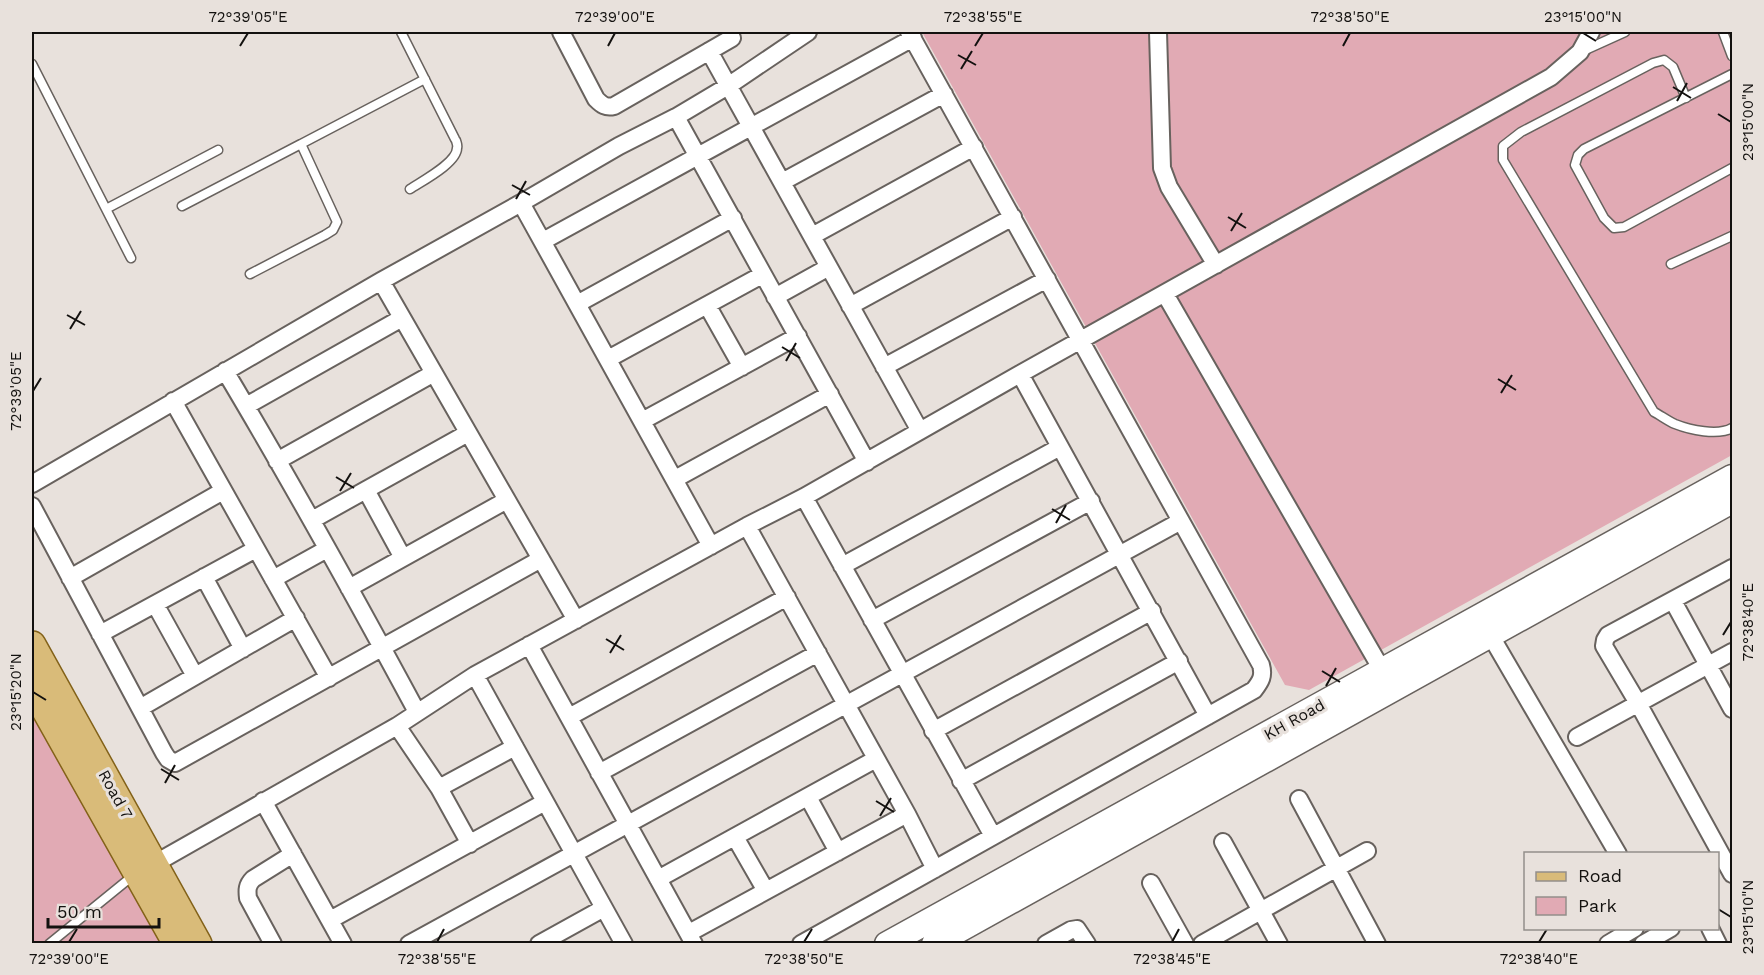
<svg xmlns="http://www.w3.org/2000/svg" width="1764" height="975" font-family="'Work Sans',sans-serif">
  <rect width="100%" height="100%" fill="#e8e1dc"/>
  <path fill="#e1aab4" d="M 922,32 L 1732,32 L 1732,455 L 1309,690 L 1285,685 Z
    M 32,710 L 163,943 L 32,943 Z"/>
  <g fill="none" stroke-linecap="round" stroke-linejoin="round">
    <defs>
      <path id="service" d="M 401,32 L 455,139 C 456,140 458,146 457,148 C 457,163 422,181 410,189
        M 1723,32 L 1732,56
        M 1583,51 L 1625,32
        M 32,64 L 131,258
        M 1732,74 L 1584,149 L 1578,155 L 1575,165 L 1604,218 L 1614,228 L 1624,227 L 1732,168
        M 1686,98 L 1673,67 L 1664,60 L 1653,63 L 1521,132 L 1503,146 L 1503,160 L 1654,412 C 1660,415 1668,421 1675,424 C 1690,430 1718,436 1732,428
        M 182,206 L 301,144
        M 106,209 L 218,150
        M 1671,264 L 1732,236
        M 250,274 L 325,235 L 333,230 L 337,222 L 301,144 L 425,79
        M 49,944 L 135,874"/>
      <path id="minor" d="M 561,32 L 596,99 C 602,105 606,108 614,106 L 732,38
        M 1158,32 L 1162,168 L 1169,187 L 1216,265
        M 709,51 L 920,431
        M 676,117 L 867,462
        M 782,182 L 944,94
        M 521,203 L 711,546
        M 812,236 L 974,147
        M 543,241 L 913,38
        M 381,281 L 576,620
        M 1165,294 L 1382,670
        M 775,297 L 829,267
        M 577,304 L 733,218
        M 707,305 L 742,367
        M 850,306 L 1013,217
        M 608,359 L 762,275
        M 884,367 L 1047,279
        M 225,371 C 292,483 355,597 417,712
        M 1020,374 L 1208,716
        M 173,401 L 329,678
        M 246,406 L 402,318
        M 642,421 L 798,336
        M 277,461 L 434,373
        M 675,479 L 830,394
        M 32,484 L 381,281 L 521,203 L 619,146 L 676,117 L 728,86 L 808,32
        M 366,490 L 403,558
        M 804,497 L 993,836
        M 32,506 L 164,753 L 168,759 L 175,763 L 541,559
        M 312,520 L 468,433
        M 747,526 L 907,814 L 935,869
        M 842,566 L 1060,447
        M 204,577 L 243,649
        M 70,578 L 223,491
        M 273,579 L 327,549
        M 349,588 L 507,500
        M 1673,601 L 1732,709
        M 155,604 L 195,676
        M 872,620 L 1091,501
        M 1485,626 L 1618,854
        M 100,634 L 256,549
        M 529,645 L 694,944
        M 475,675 L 624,944
        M 140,708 L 296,618
        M 569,717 L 787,597
        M 397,726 L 439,788 L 470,844
        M 933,731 L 1152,611
        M 1577,737 L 1732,652
        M 599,773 L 818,653
        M 961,781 L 1179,661
        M 439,788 L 515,747
        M 808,797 L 838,852
        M 1299,799 L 1377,944
        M 263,801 L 343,944
        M 735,837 L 766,891
        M 1223,842 L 1279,944
        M 147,868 L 397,726 L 475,675 L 747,526 L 804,497 L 1020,374 L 1551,77 L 1580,52 L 1591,32
        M 1732,874 L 1639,705 L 1604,646 L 1605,640 L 1608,635 L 1732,568
        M 658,879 L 876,759
        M 1151,883 L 1185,944
        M 330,920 L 545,802
        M 1710,928 L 1718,944
        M 689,933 L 907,814
        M 273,944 L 248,898 C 247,890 247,885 253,879 L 293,854
        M 409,944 L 1181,521
        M 539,944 L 604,908
        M 801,944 L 1254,690 C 1261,681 1264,676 1261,665 L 909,32
        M 1046,944 L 1071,930 L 1077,929 L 1087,944
        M 1202,944 L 1367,851
        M 1608,944 L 1635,928
        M 1643,944 L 1671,928"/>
      <path id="secondary" d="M 887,944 L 1732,477
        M 934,944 L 1732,501"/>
      <path id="primary" d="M 32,645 L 198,944
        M 32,686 L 177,944"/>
    </defs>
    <use href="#service" stroke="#68625e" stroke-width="11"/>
    <use href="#minor" stroke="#68625e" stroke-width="20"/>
    <use href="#secondary" stroke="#68625e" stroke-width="27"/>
    <use href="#primary" stroke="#836219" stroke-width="30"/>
    <use href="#service" stroke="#fff" stroke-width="8"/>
    <use href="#minor" stroke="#fff" stroke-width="16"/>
    <use href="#secondary" stroke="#fff" stroke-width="24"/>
    <use href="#primary" stroke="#d9bb79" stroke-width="27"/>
  </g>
  <path fill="none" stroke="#13110f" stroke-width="2" d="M 1583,33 L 1596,41M 240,46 L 248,33M 608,46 L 615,33M 975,46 L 983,33M 1343,46 L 1350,33M 958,55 L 976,65M 961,69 L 972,51M 1673,87 L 1691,98M 1677,101 L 1687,83M 1718,114 L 1731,122M 512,185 L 530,195M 516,199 L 526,181M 1228,217 L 1246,228M 1231,231 L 1242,213M 67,315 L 85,325M 70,329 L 81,311M 782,347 L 800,358M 786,361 L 796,343M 1498,379 L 1516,390M 33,391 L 41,378M 1501,393 L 1512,375M 336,477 L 354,488M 340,491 L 351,473M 1052,509 L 1070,520M 1056,523 L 1066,505M 1723,635 L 1731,622M 606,639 L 624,650M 610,653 L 621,635M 1322,671 L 1340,682M 1326,686 L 1336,668M 33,692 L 46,700M 161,769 L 179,780M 165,783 L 175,765M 876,801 L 894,812M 880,816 L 891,798M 1718,909 L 1731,917M 69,942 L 77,929M 437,942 L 444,929M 804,942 L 812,929M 1172,942 L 1179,929M 1539,942 L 1547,929"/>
  <g text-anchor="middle" stroke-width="6" stroke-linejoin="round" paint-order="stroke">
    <g font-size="16" fill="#13110f" stroke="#e8e1dc">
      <text transform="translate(1294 719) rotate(-29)" y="6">KH Road</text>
      <text transform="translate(116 794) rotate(61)" y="6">Road 7</text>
    </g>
  </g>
  <rect width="1764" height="975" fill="none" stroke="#e8e1dc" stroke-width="66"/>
  <rect x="1524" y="852" width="195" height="78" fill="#e8e1dc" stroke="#938e8a" stroke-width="1.5"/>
  <rect x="1536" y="872" width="30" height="9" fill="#d9bb79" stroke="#938e8a" stroke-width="1.5"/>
  <text x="1578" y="882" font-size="18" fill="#13110f">Road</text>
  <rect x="1536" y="897" width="30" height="18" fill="#e1aab4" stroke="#938e8a" stroke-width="1.5"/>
  <text x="1578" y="912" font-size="18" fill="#13110f">Park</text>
  <path d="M48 918v9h111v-9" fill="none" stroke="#13110f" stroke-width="3"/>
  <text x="57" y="918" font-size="18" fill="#13110f" stroke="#e8e1dc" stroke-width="4.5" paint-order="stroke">50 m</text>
  <rect x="33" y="33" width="1698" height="909" fill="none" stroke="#13110f" stroke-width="2"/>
  <g font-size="15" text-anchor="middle" fill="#13110f">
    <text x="248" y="22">72°39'05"E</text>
    <text x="615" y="22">72°39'00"E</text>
    <text x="983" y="22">72°38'55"E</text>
    <text x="1350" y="22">72°38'50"E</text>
    <text x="1583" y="22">23°15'00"N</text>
    <text transform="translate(1748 122) rotate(-90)" y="5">23°15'00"N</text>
    <text transform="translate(16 391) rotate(-90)" y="5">72°39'05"E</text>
    <text transform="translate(1748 622) rotate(-90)" y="5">72°38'40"E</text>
    <text transform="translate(16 692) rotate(-90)" y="5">23°15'20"N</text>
    <text transform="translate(1748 917) rotate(-90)" y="5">23°15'10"N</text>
    <text x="69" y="964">72°39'00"E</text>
    <text x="437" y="964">72°38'55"E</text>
    <text x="804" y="964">72°38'50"E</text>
    <text x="1172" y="964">72°38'45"E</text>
    <text x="1539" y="964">72°38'40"E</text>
  </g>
</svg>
